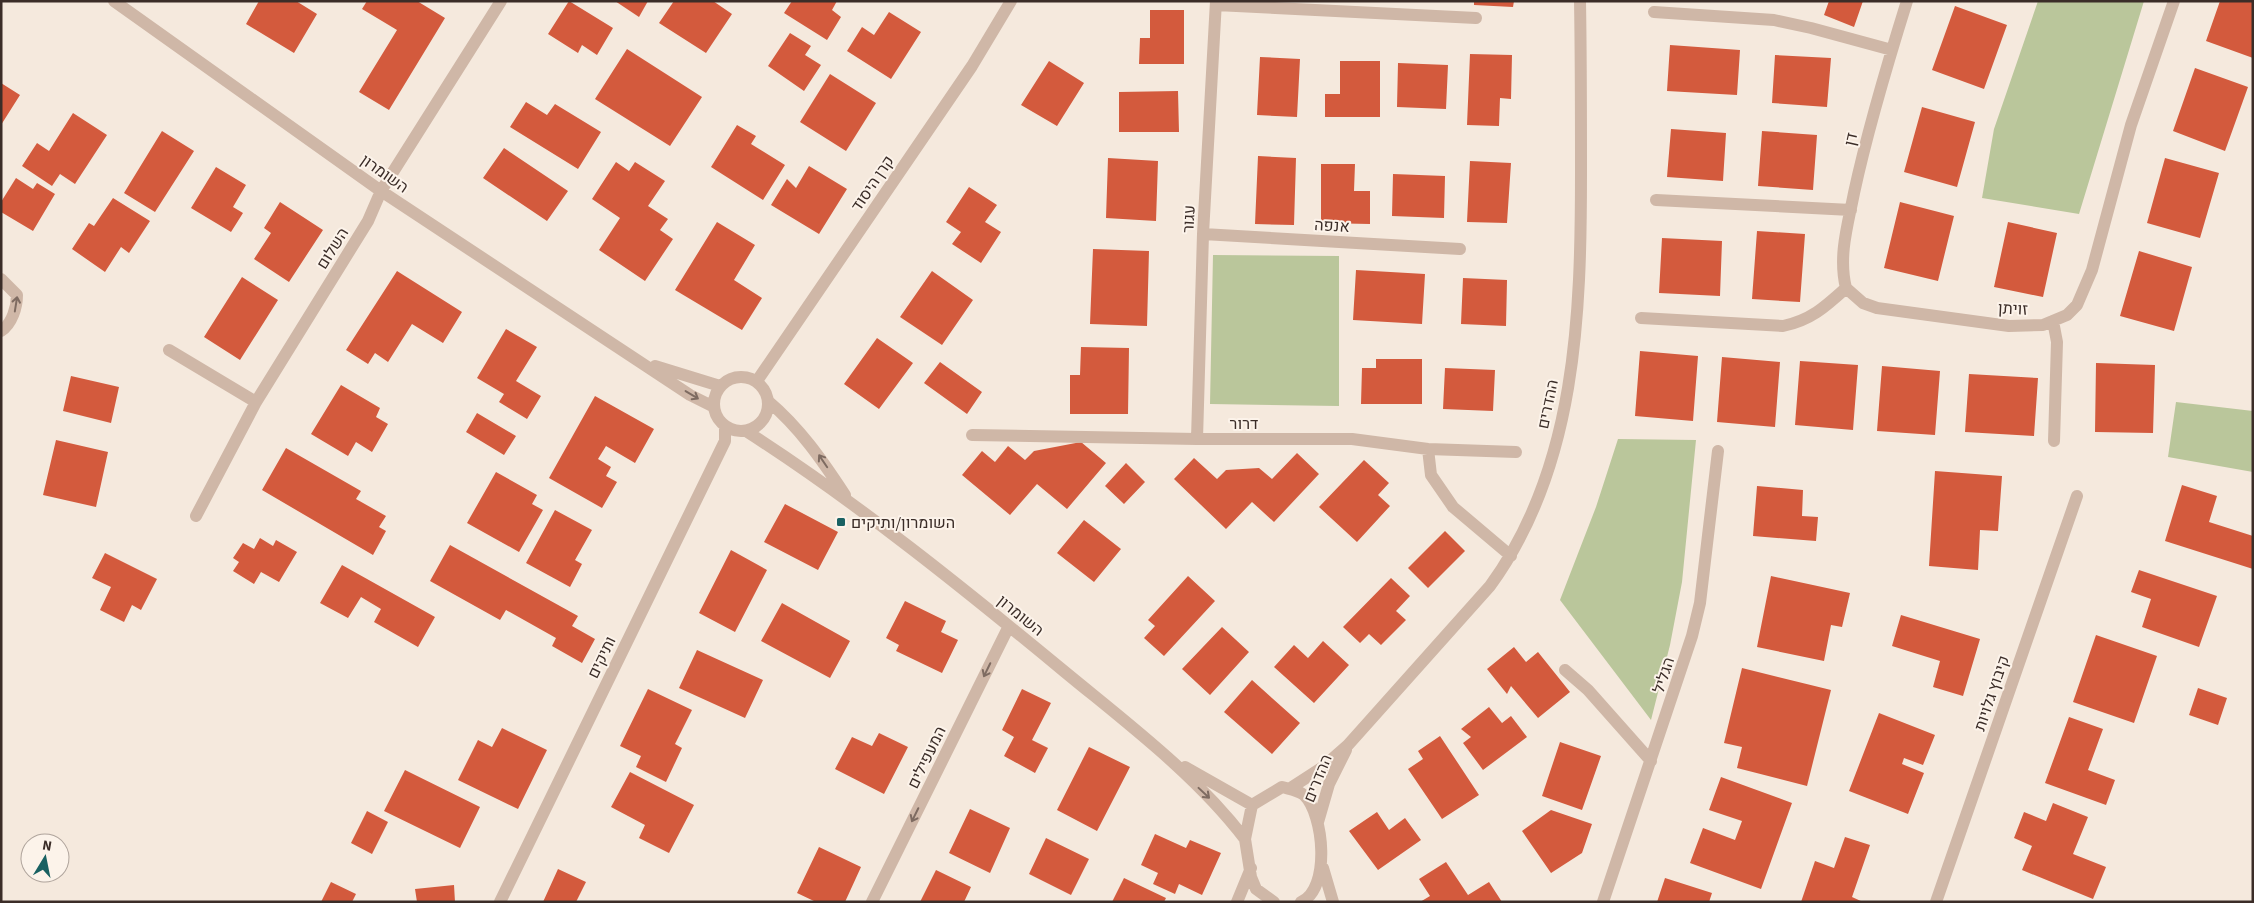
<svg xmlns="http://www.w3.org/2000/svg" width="2254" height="903" font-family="'Source Sans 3',Heebo,sans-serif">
  <rect width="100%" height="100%" fill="#f5e9dd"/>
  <path fill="#bac69b" d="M 2038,1 L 2144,1 L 2079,214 L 1982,198 L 1994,129 Z
    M 1213,255 L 1339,256 L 1339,406 L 1210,404 Z
    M 2176,402 L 2253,411 L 2253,472 L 2168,457 Z
    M 1618,439 L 1696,440 L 1682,582 L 1670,645 L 1651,720 L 1560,600 L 1596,507 Z"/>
  <path fill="#d35a3d" d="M 259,1 L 296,1 L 317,14 L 294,53 L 246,24 Z
    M 367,1 L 417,1 L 445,18 L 389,110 L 359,92 L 397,30 L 362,9 Z
    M 569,1 L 613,28 L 597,55 L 582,45 L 578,53 L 548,34 Z
    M 615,1 L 648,1 L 639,17 Z
    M 674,1 L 713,1 L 732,14 L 706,53 L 659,23 Z
    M 792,1 L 837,1 L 832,10 L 841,17 L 827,40 L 784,13 Z
    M 1474,1 L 1514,1 L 1513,7 L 1474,5 Z
    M 1829,1 L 1863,1 L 1854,27 L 1824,15 Z
    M 2220,1 L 2253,1 L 2253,58 L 2206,41 Z
    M 1955,6 L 2007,25 L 1984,89 L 1932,70 Z
    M 1150,10 L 1184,10 L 1184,64 L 1139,64 L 1140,38 L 1150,38 Z
    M 889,12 L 921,32 L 891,79 L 847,51 L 862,27 L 874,35 Z
    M 790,33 L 811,46 L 805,55 L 821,65 L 804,91 L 768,66 Z
    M 1670,45 L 1740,50 L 1737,95 L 1667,91 Z
    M 627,49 L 702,97 L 670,146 L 595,99 Z
    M 1470,54 L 1512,55 L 1511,99 L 1500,98 L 1499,126 L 1467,125 Z
    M 1775,55 L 1831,58 L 1827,107 L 1772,103 Z
    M 1260,57 L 1300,59 L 1297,117 L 1257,115 Z
    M 1049,61 L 1084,83 L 1057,126 L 1021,105 Z
    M 1340,61 L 1380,61 L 1380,117 L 1325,117 L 1325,94 L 1340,94 Z
    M 1398,63 L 1448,65 L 1446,109 L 1397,107 Z
    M 2195,68 L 2248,87 L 2225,151 L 2173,131 Z
    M 830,74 L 876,103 L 846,151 L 800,122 Z
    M 1,83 L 20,95 L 1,125 Z
    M 1178,91 L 1179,132 L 1119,132 L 1119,92 Z
    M 526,102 L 547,115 L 555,104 L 601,132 L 578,169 L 510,127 Z
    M 1922,107 L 1975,122 L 1957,187 L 1904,172 Z
    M 73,113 L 107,135 L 75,184 L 60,174 L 52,186 L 22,166 L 37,143 L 49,151 Z
    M 737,125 L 756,136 L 751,144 L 785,165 L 763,200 L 711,167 Z
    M 1671,129 L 1726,133 L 1723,181 L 1667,177 Z
    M 162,131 L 194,151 L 155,212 L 124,193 Z
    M 1762,131 L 1817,135 L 1813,190 L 1758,186 Z
    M 504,148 L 568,191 L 547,221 L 483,178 Z
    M 1258,156 L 1296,158 L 1294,225 L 1255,224 Z
    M 1108,158 L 1158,161 L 1156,221 L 1106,218 Z
    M 2165,158 L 2219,173 L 2200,238 L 2147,223 Z
    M 1470,161 L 1511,163 L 1507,223 L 1467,222 Z
    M 616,162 L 629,171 L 635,162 L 665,181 L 648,206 L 668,219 L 660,230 L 673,239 L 645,281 L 599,250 L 620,218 L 592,199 Z
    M 1321,164 L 1355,164 L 1354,191 L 1370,191 L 1370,224 L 1321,223 Z
    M 809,166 L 847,189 L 819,234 L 771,205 L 787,179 L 796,188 Z
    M 216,167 L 246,185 L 233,207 L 243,213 L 231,232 L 191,208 Z
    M 1393,174 L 1445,176 L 1444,218 L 1392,216 Z
    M 16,178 L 33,189 L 37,183 L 55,194 L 33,231 L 1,212 L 1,202 Z
    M 969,187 L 997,205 L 985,222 L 1001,232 L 981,263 L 952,244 L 961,232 L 946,222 Z
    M 113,198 L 150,221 L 129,253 L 121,247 L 105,272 L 72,249 L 89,223 L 94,226 Z
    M 280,202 L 323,230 L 289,282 L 254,259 L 271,233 L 264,228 Z
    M 1900,202 L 1954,216 L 1938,281 L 1884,268 Z
    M 717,222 L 755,245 L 734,280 L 762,298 L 742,330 L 675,290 Z
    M 2008,222 L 2057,233 L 2043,297 L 1994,287 Z
    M 1757,231 L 1805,234 L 1800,302 L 1752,299 Z
    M 1662,238 L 1722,241 L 1720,296 L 1659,293 Z
    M 1093,249 L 1149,251 L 1147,326 L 1090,324 Z
    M 2139,251 L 2192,267 L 2174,331 L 2120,316 Z
    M 1356,270 L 1425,274 L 1422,324 L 1353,320 Z
    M 397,271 L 462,312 L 443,343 L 412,324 L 388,362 L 375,353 L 368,364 L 346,350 Z
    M 932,271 L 973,300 L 942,345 L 900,317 Z
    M 242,277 L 278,300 L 240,360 L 204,337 Z
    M 1463,278 L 1507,280 L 1506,326 L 1461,324 Z
    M 506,329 L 537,347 L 516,381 L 541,396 L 527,419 L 499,402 L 504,394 L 477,378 Z
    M 877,338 L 913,363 L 879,409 L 844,384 Z
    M 1081,347 L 1129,348 L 1128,414 L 1070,414 L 1070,375 L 1080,375 Z
    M 1640,351 L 1698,356 L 1693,421 L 1635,416 Z
    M 1722,357 L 1780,362 L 1775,427 L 1717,422 Z
    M 1376,359 L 1422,359 L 1422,404 L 1361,404 L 1362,368 L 1376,368 Z
    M 1800,361 L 1858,365 L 1853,430 L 1795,425 Z
    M 940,362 L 982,392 L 967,414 L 924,383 Z
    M 2096,363 L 2155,365 L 2153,433 L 2095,432 Z
    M 1882,366 L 1940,371 L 1935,435 L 1877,431 Z
    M 1445,368 L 1495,370 L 1493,411 L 1443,409 Z
    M 1969,374 L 2038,378 L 2034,436 L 1965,432 Z
    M 71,376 L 119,387 L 111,423 L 63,411 Z
    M 341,385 L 380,408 L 376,417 L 388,424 L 372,452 L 356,442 L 348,456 L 311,434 Z
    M 595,396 L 654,429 L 635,463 L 606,446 L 598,459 L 611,467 L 606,476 L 617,482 L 602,508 L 549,478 Z
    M 477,413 L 516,436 L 504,455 L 466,432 Z
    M 56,440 L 108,452 L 96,507 L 43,495 Z
    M 1081,442 L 1106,463 L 1067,509 L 1037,484 L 1010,515 L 962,475 L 982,451 L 995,462 L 1008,446 L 1025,460 L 1034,451 Z
    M 286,448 L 361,491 L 356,499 L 386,516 L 379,527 L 386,531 L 373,555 L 262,490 Z
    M 1297,453 L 1319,474 L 1274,522 L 1252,502 L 1226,529 L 1174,479 L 1194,458 L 1217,479 L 1226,470 L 1259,468 L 1272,479 Z
    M 1364,460 L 1389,483 L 1378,495 L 1390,506 L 1357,542 L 1319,507 Z
    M 1126,463 L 1145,482 L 1124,504 L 1105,486 Z
    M 1935,471 L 2002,476 L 1998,531 L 1980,530 L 1978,570 L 1929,566 Z
    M 496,472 L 537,495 L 532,504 L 543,510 L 519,552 L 467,523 Z
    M 2182,485 L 2217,496 L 2209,522 L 2253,536 L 2253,569 L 2165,541 Z
    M 1757,486 L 1803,490 L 1802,516 L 1818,517 L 1816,541 L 1753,536 Z
    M 785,504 L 838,532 L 818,570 L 764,542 Z
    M 555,510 L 592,530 L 575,560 L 582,564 L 570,587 L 526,563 Z
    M 1084,520 L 1121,549 L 1094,582 L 1057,553 Z
    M 1445,531 L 1465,551 L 1428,588 L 1408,568 Z
    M 260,538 L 273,546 L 276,540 L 297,552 L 279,582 L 261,572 L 254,584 L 233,571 L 239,562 L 233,558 L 243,543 L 254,549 Z
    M 450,545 L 578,616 L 572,626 L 595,639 L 582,663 L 552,646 L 556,638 L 506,610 L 500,620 L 430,581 Z
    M 731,550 L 767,570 L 735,632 L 699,613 Z
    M 105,553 L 157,579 L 141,610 L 132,605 L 124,622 L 100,610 L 111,587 L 92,578 Z
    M 342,565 L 435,617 L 418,647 L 374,622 L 381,609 L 361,597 L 348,618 L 320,603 Z
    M 2139,570 L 2217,596 L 2199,647 L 2142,627 L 2151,599 L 2131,592 Z
    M 1188,576 L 1215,601 L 1164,656 L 1144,638 L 1155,626 L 1148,620 Z
    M 1771,576 L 1850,593 L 1842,627 L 1831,625 L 1824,661 L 1757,647 Z
    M 1391,578 L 1410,596 L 1396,611 L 1406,620 L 1381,645 L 1369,634 L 1360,643 L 1343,627 Z
    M 905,601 L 946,621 L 941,632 L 958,640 L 942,673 L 896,651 L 899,645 L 886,638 Z
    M 782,603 L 850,641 L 830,678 L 761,641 Z
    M 1901,615 L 1980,639 L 1963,696 L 1933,687 L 1940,661 L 1892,646 Z
    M 1222,627 L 1249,652 L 1210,695 L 1182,669 Z
    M 2096,635 L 2157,656 L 2134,723 L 2073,702 Z
    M 1323,641 L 1349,665 L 1314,703 L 1274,667 L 1294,645 L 1308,658 Z
    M 1514,647 L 1526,662 L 1538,652 L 1570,692 L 1538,718 L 1511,686 L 1507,694 L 1487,669 Z
    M 697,650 L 763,680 L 745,718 L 679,688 Z
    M 1742,668 L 1831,690 L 1807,786 L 1737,768 L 1742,747 L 1724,743 Z
    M 1252,680 L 1300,723 L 1272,754 L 1224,712 Z
    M 2198,688 L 2227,698 L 2218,725 L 2189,715 Z
    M 648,689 L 692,710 L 675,744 L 682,748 L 666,782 L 636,767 L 641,756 L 620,746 Z
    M 1022,689 L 1051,703 L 1032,740 L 1048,748 L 1035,773 L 1004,756 L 1014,737 L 1002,730 Z
    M 1489,707 L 1502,723 L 1511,716 L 1527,737 L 1483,770 L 1463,743 L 1471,737 L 1461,729 Z
    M 1879,713 L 1935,735 L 1923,765 L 1904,758 L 1902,764 L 1924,773 L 1908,814 L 1849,791 Z
    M 2069,717 L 2103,729 L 2088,770 L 2115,780 L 2106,805 L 2045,783 Z
    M 502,728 L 547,750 L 518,809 L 458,780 L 478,740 L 492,747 Z
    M 879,733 L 908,747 L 884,794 L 835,769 L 852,737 L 872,746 Z
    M 1440,736 L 1479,795 L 1442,819 L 1408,769 L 1423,759 L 1418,751 Z
    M 1560,742 L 1601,756 L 1582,810 L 1542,796 Z
    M 1089,747 L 1130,767 L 1097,831 L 1057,810 Z
    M 405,770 L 480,807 L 460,848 L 384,811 Z
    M 630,772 L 694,805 L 669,853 L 639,838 L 645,825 L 611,807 Z
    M 1721,777 L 1792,803 L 1761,889 L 1690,863 L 1703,828 L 1735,840 L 1742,821 L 1709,810 Z
    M 2053,803 L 2088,817 L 2073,854 L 2106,867 L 2093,899 L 2022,870 L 2032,846 L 2014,838 L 2024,812 L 2046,821 Z
    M 970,809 L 1010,828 L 990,873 L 949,853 Z
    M 1551,810 L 1592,824 L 1582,853 L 1551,873 L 1522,831 Z
    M 367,811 L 388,822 L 372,854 L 351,843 Z
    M 1377,812 L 1389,830 L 1405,818 L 1421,840 L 1378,870 L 1349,831 Z
    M 1155,834 L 1186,848 L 1190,840 L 1221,853 L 1202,895 L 1179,884 L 1175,894 L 1153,884 L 1158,873 L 1141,865 Z
    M 1845,837 L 1870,845 L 1852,897 L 1863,902 L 1801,902 L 1815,861 L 1834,868 Z
    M 1046,838 L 1089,859 L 1071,895 L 1029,874 Z
    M 819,847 L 861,867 L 845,902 L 816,902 L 797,893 Z
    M 1446,862 L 1468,895 L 1489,882 L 1502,902 L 1420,902 L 1430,896 L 1419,879 Z
    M 558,869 L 586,882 L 576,902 L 543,902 Z
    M 936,870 L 971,887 L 964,902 L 920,902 Z
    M 1124,878 L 1166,898 L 1164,902 L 1112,902 Z
    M 1665,878 L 1712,893 L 1709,902 L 1657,902 Z
    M 331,882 L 356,894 L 352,902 L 321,902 Z
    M 454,885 L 455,902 L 417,902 L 415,889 Z"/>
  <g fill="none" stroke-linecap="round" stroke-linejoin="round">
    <path stroke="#cfb7a7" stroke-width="12" d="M 114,1 L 381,191 L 690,395 L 714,407
      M 1216,5 L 1476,18
      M 1654,12 L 1774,20 L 1811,28 L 1892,50
      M 1656,200 L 1851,210
      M 1203,234 L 1460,249
      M 1,279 L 17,295 C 17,307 12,324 1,331
      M 1846,288 L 1863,303 L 1877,308 L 2009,326 L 2043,325 L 2067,315 L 2077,305 L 2092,270 L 2131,125 L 2174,1
      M 1846,288 C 1838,256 1848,224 1854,193 C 1868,128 1887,65 1907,1
      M 1641,318 L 1783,326 C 1811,320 1825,307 1846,288
      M 2053,321 L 2057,342 L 2054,441
      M 169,350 L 256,402
      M 655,366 L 720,386
      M714 404a27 27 0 1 1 54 0a27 27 0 1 1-54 0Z
      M 757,381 L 972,66 L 1011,1
      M 768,401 C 800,428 822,460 845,495
      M 746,431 C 858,503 962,587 1065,672 C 1128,724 1195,774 1245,839
      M 972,435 L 1197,439 L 1352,439 L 1428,449 L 1516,452
      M 1197,439 L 1203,234 L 1216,1
      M 1428,449 L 1431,475 L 1453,507 L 1511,556
      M 196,516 L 256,402 L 368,221 L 381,191 L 501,1
      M 1565,670 L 1588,690 L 1651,761
      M 1185,767 L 1252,805
      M 1289,789 L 1323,767 L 1348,745 L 1490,586 C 1577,467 1581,313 1581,172 C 1581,115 1581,58 1580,1
      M 1318,822 L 1329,784 L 1346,750
      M 1323,868 L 1333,902
      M 500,902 L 725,441 L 725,426
      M 872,902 L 1009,626
      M 1237,902 L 1251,868
      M 1274,902 L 1256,889 L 1251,877 L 1245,839 L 1252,805 L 1282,787 C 1289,789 1298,790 1304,795 C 1324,814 1331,889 1301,902
      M 1603,902 L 1692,636 L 1700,603 L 1718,451
      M 1936,902 L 2077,496"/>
  </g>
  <defs><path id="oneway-shaft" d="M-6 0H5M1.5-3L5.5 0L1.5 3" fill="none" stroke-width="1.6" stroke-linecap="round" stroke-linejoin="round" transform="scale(1.25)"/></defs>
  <g stroke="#7e6b61">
    <use href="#oneway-shaft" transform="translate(16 304) rotate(-81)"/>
    <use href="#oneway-shaft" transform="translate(692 395) rotate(31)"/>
    <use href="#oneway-shaft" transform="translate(823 461) rotate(-124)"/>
    <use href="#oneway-shaft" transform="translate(987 670) rotate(116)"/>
    <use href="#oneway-shaft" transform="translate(1204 793) rotate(43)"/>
    <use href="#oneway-shaft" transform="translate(915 815) rotate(116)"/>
  </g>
  <rect fill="#196162" stroke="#fcf3ea" stroke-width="2" x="836" y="517" width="10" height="10" rx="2.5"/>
  <g text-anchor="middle" stroke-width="4" stroke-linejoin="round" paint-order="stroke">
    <g font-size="16" fill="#3b2d28" stroke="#fcf3ea">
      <text transform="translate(1850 139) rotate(-77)" y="6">דן</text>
      <text transform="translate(385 173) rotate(35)" y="6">השומרון</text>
      <text transform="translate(872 183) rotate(-56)" y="6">קרן היסוד</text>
      <text transform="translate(1188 219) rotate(-87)" y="6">עגור</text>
      <text transform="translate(1332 225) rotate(3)" y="6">אנפה</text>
      <text transform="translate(332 248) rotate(-58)" y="6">השלום</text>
      <text transform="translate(2013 308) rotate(3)" y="6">זויתן</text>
      <text transform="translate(1547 404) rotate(-78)" y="6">ההדרים</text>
      <text x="1244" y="429">דרור</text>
      <text transform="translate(1021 615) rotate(39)" y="6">השומרון</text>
      <text transform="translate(601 657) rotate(-64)" y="6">ותיקים</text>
      <text transform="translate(1663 675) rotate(-72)" y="6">הגליל</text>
      <text transform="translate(1991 693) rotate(-71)" y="6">קיבוץ גלויות</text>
      <text transform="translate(926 757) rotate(-64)" y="6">המעפילים</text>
      <text transform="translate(1317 778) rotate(-68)" y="6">ההדרים</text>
    </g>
    <g font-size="16" fill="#3b2d28" stroke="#fcf3ea" text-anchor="start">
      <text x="851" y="528">השומרון/ותיקים</text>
    </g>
  </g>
  <rect width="2254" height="903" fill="none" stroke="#3b2d28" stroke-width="5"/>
  <g transform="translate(45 858) rotate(10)"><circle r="24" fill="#fcf3ea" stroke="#afa49c"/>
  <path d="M0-4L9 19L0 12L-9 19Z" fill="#196162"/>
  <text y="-8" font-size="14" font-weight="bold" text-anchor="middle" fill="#3b2d28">N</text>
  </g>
</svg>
